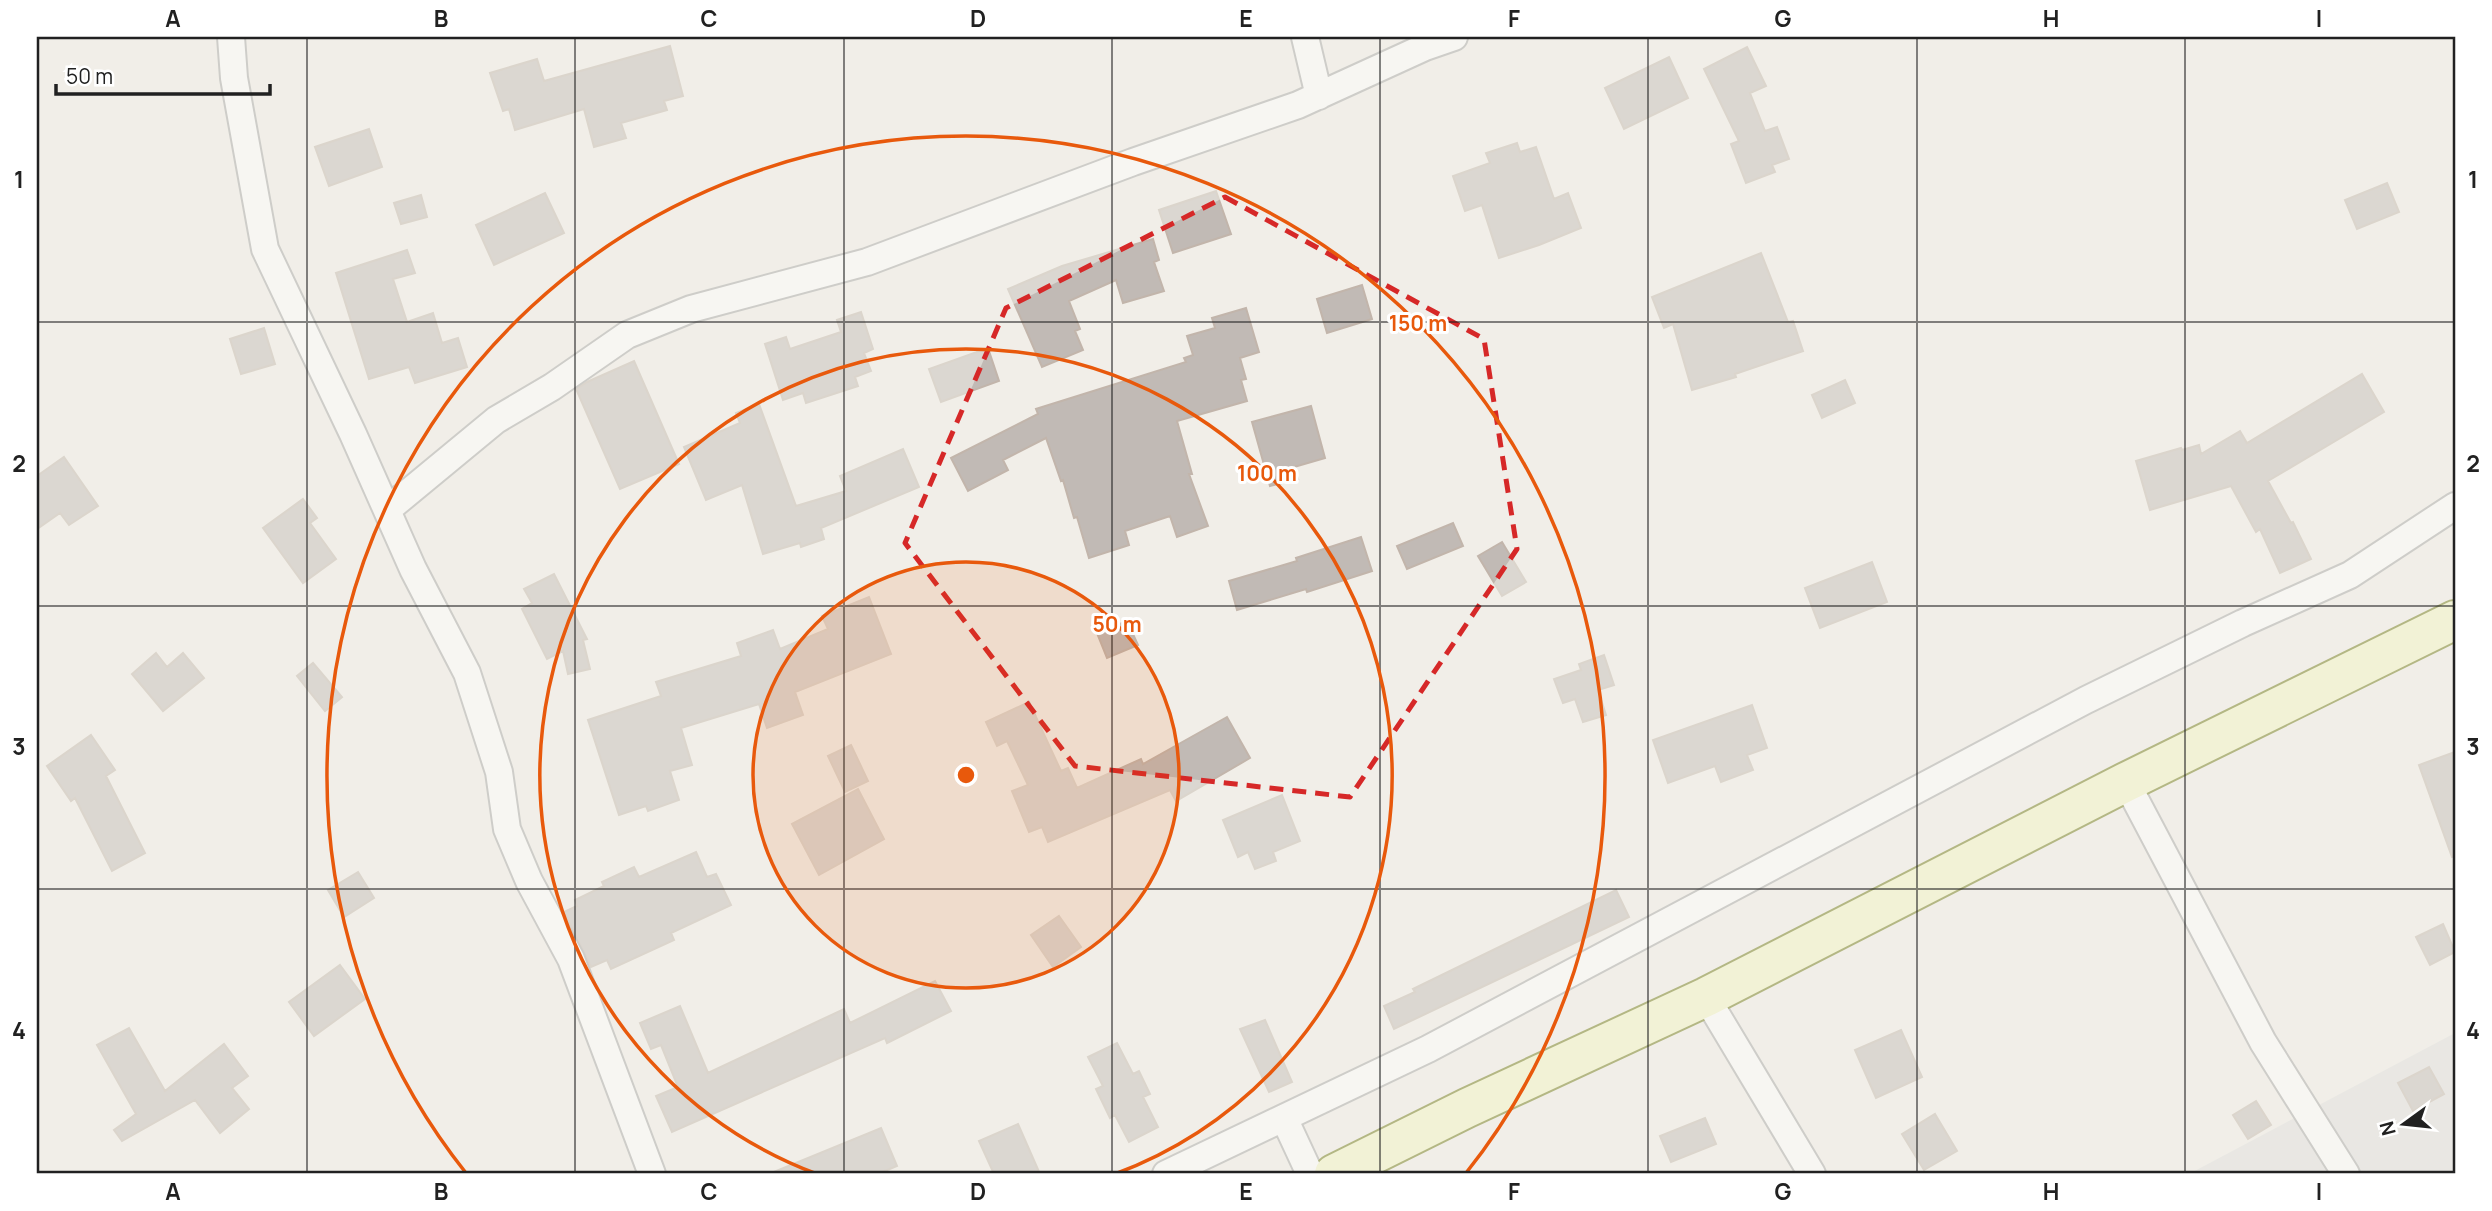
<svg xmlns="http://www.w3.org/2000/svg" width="2492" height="1211" font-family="Manrope,sans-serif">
  <rect width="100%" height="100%" fill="#f1eee8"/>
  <path fill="#dfdede" d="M 2455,1033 L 2455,1174 L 2189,1174 Z"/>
  <path fill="#c1bab5" stroke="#c2b5ab" stroke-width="2" d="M 670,46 L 683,96 L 664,101 L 667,110 L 621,123 L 626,138 L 594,147 L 584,109 L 515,130 L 509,109 L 503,111 L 490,73 L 537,59 L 544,81 Z
    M 1747,47 L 1766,86 L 1750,93 L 1765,131 L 1777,127 L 1789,159 L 1772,165 L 1775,172 L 1746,183 L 1731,144 L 1739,141 L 1704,69 Z
    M 1669,57 L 1688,98 L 1624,129 L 1605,88 Z
    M 369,129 L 382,167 L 329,186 L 315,147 Z
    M 1517,143 L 1520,152 L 1536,147 L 1554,199 L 1568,193 L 1581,228 L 1539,245 L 1499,258 L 1482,205 L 1465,211 L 1453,176 L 1490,163 L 1486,153 Z
    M 2387,183 L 2399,212 L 2357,229 L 2345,200 Z
    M 1216,191 L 1231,234 L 1173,253 L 1159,210 Z
    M 545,193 L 564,233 L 494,265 L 476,225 Z
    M 421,195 L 427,217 L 401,224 L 394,203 Z
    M 1153,239 L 1159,260 L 1154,262 L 1164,291 L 1123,303 L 1116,280 L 1069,301 L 1080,329 L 1075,331 L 1083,350 L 1042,367 L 1008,289 L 1062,266 Z
    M 407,250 L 415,273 L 393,279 L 407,322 L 433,313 L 442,343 L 458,338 L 467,367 L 415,383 L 409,367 L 369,379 L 336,273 Z
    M 1761,253 L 1788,322 L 1793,321 L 1803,351 L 1735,374 L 1736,377 L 1692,390 L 1673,324 L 1664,328 L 1652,297 Z
    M 1362,285 L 1372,319 L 1327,333 L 1317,299 Z
    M 1246,308 L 1259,352 L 1240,358 L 1246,379 L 1241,380 L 1247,401 L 1177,421 L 1192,474 L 1189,474 L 1208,526 L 1177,537 L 1170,516 L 1125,531 L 1129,545 L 1089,558 L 1077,517 L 1074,518 L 1063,480 L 1061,481 L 1046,438 L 1003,460 L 1008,470 L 968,491 L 951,458 L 1038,414 L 1036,409 L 1186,362 L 1184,358 L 1193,355 L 1187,336 L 1215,328 L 1212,318 Z
    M 861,312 L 873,349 L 864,353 L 871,371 L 855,377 L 858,386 L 806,403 L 803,393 L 783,400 L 765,344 L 786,337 L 790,349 L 841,332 L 837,320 Z
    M 264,328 L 275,364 L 241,374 L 230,339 Z
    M 988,348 L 999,381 L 941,402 L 929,369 Z
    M 634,361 L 679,464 L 620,489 L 576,389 L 587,382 Z
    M 2362,374 L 2384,412 L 2268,481 L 2291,523 L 2293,522 L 2311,559 L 2280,573 L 2260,529 L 2256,532 L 2231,486 L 2150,510 L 2136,461 L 2181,448 L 2182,450 L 2199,445 L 2201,454 L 2240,431 L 2247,443 Z
    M 1845,380 L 1855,403 L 1822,418 L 1812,395 Z
    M 759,404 L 796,506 L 846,491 L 840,476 L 903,449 L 919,487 L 821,528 L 824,539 L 801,547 L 800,543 L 763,554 L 742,485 L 706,500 L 684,447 L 740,423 L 736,413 Z
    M 1311,406 L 1325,458 L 1294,467 L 1298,479 L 1270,486 L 1252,422 Z
    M 64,457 L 98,506 L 69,525 L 60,513 L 37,529 L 37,476 Z
    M 303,499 L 317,518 L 310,523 L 336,559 L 303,583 L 263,528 Z
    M 1453,523 L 1463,546 L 1407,569 L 1397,546 Z
    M 1361,537 L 1372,571 L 1307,592 L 1306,589 L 1237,610 L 1229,581 L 1297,561 L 1296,558 Z
    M 1502,542 L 1526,582 L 1502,596 L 1478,556 Z
    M 1872,562 L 1887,602 L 1820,628 L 1805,588 Z
    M 554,574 L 587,639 L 583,640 L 590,669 L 568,674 L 563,651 L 547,659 L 522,609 L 532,603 L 524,589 Z
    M 869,597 L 891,654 L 795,692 L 803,715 L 767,728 L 759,704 L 681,728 L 692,765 L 670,771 L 679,800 L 648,811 L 646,806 L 619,815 L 588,720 L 661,696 L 656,682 L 741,656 L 737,643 L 773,630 L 780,649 L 828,629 L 822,616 Z
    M 1127,621 L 1138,645 L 1107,658 L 1097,633 Z
    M 156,653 L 167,667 L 183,653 L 204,678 L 163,711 L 132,674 Z
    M 1604,655 L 1614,685 L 1598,690 L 1606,715 L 1583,722 L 1575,699 L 1563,703 L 1554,679 L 1581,670 L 1579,664 Z
    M 313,663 L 342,697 L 325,711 L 297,676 Z
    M 1029,702 L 1061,771 L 1068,768 L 1077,788 L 1141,759 L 1143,764 L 1227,717 L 1250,758 L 1176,801 L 1170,790 L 1048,842 L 1042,827 L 1029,832 L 1012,791 L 1028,785 L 1007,741 L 997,746 L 986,722 Z
    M 1752,705 L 1767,748 L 1747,755 L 1753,770 L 1721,782 L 1715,766 L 1668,783 L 1653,740 Z
    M 91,735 L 115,770 L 106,776 L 145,853 L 112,871 L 75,798 L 71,801 L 47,766 Z
    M 851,745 L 868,781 L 845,792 L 828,756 Z
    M 2455,752 L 2455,856 L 2452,857 L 2419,765 Z
    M 858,789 L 884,839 L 819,875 L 792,824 Z
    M 1282,795 L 1300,841 L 1273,852 L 1276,861 L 1255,869 L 1248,852 L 1238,857 L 1223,820 Z
    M 696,852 L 707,877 L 716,874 L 731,905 L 671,933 L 674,940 L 611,969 L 607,960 L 591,967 L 564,912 L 577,906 L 575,900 L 604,886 L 602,882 L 634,867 L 639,877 Z
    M 358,872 L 374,898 L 344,917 L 328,890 Z
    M 1616,890 L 1629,917 L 1394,1029 L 1384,1006 L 1415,992 L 1413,989 Z
    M 1059,916 L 1081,947 L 1053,967 L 1031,935 Z
    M 2443,924 L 2455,952 L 2430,965 L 2416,937 Z
    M 340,965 L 365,999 L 314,1036 L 289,1002 Z
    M 935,981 L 951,1011 L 887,1043 L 885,1038 L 672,1132 L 656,1096 L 678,1087 L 661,1045 L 651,1049 L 640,1023 L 680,1006 L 708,1073 L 844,1009 L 850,1023 Z
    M 1265,1020 L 1292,1082 L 1269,1092 L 1240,1029 Z
    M 129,1028 L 165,1091 L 224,1044 L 248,1076 L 232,1088 L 249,1109 L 220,1133 L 195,1100 L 122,1141 L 114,1130 L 136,1114 L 97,1045 Z
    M 1901,1030 L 1922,1077 L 1876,1098 L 1855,1050 Z
    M 1117,1043 L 1133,1074 L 1139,1071 L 1150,1094 L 1143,1097 L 1158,1127 L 1129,1142 L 1115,1115 L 1110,1118 L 1096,1089 L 1103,1086 L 1088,1057 Z
    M 2429,1067 L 2444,1094 L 2413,1111 L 2398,1083 Z
    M 2256,1101 L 2271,1125 L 2248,1139 L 2233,1115 Z
    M 1935,1114 L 1957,1151 L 1924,1170 L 1902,1134 Z
    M 1705,1118 L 1716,1144 L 1671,1162 L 1660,1136 Z
    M 1018,1124 L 1040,1174 L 994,1174 L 979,1141 Z
    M 881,1128 L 897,1166 L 878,1174 L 769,1174 Z"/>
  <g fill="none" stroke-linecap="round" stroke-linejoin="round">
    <defs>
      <path id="street" d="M 231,37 L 234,78 L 265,249 L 353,434 L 413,569 L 467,673 L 499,772 L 507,829 L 529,881 L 571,959 L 652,1174
        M 1305,37 L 1319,96
        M 387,510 L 496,420 L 552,387 L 627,335 L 691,309 L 867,262 L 1133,162 L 1298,105 L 1425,47 L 1454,37
        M 2126,782 L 2263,1042 L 2346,1174
        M 1706,997 L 1812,1174
        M 1284,1118 L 1310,1174
        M 1166,1174 L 1428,1049 L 2086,700 L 2243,623 L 2350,575 L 2455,506"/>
      <path id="secondary" d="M 1334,1174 L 1467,1108 L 1706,997 L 2126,782 L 2455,620"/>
    </defs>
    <use href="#street" stroke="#a5a5a5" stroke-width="30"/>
    <use href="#secondary" stroke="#6a740c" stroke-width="42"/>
    <use href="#street" stroke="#fff" stroke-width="26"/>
    <use href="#secondary" stroke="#f4f6c1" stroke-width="38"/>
  </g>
  <path d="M0 0H2492V1211H0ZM 1225,197 L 1484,339 L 1517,549 L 1350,797 L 1075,766 L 905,543 L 1006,308 Z" fill="#f1eee8" fill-opacity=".55" fill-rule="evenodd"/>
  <path fill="none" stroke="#d62828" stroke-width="5" stroke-dasharray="14 9" stroke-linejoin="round" d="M 1225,197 L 1484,339 L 1517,549 L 1350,797 L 1075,766 L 905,543 L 1006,308 Z"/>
  <path fill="none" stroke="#212121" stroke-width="2" stroke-opacity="0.55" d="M 307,37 L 307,1174M 575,37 L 575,1174M 844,37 L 844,1174M 1112,37 L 1112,1174M 1380,37 L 1380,1174M 1648,37 L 1648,1174M 1917,37 L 1917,1174M 2185,37 L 2185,1174M 37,322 L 2455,322M 37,606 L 2455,606M 37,889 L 2455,889"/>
  <circle cx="966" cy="775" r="213" fill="#e8590c" fill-opacity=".12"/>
  <g fill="none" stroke="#e8590c" stroke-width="3.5">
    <circle cx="966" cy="775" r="213"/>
    <path d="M817 1174A426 426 0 1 1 1115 1174"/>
    <path d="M466 1173A639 639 0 1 1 1466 1173"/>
  </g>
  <circle cx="966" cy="775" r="10" fill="#e8590c" stroke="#fff" stroke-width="3.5"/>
  <g font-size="21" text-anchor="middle" font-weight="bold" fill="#e8590c" stroke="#fff" stroke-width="6" stroke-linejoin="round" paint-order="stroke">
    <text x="1418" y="331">150 m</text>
    <text x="1267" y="481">100 m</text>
    <text x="1117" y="632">50 m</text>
  </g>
  <rect width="2492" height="1211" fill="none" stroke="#ffffff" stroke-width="77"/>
  <g transform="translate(2404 1124) rotate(255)" stroke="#ffffff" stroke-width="5" paint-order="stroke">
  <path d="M0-5L12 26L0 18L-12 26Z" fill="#212121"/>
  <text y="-10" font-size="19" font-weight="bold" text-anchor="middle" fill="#212121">N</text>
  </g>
  <path d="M56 84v10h214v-10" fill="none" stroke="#212121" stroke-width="3.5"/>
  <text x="66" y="84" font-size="21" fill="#212121" stroke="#ffffff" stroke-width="5" paint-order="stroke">50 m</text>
  <rect x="38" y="38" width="2416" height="1134" fill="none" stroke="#212121" stroke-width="2.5"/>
  <g font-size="23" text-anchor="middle" font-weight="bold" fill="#212121">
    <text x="173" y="27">A</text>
    <text x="441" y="27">B</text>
    <text x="709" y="27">C</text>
    <text x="978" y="27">D</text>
    <text x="1246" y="27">E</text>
    <text x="1514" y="27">F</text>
    <text x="1783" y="27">G</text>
    <text x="2051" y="27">H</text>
    <text x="2319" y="27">I</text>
    <text x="19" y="188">1</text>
    <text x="2473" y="188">1</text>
    <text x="19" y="472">2</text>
    <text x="2473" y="472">2</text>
    <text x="19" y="755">3</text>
    <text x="2473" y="755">3</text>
    <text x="19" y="1039">4</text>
    <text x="2473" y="1039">4</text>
    <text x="173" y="1200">A</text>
    <text x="441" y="1200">B</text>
    <text x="709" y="1200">C</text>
    <text x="978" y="1200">D</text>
    <text x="1246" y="1200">E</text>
    <text x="1514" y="1200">F</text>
    <text x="1783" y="1200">G</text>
    <text x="2051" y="1200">H</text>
    <text x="2319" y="1200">I</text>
  </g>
</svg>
